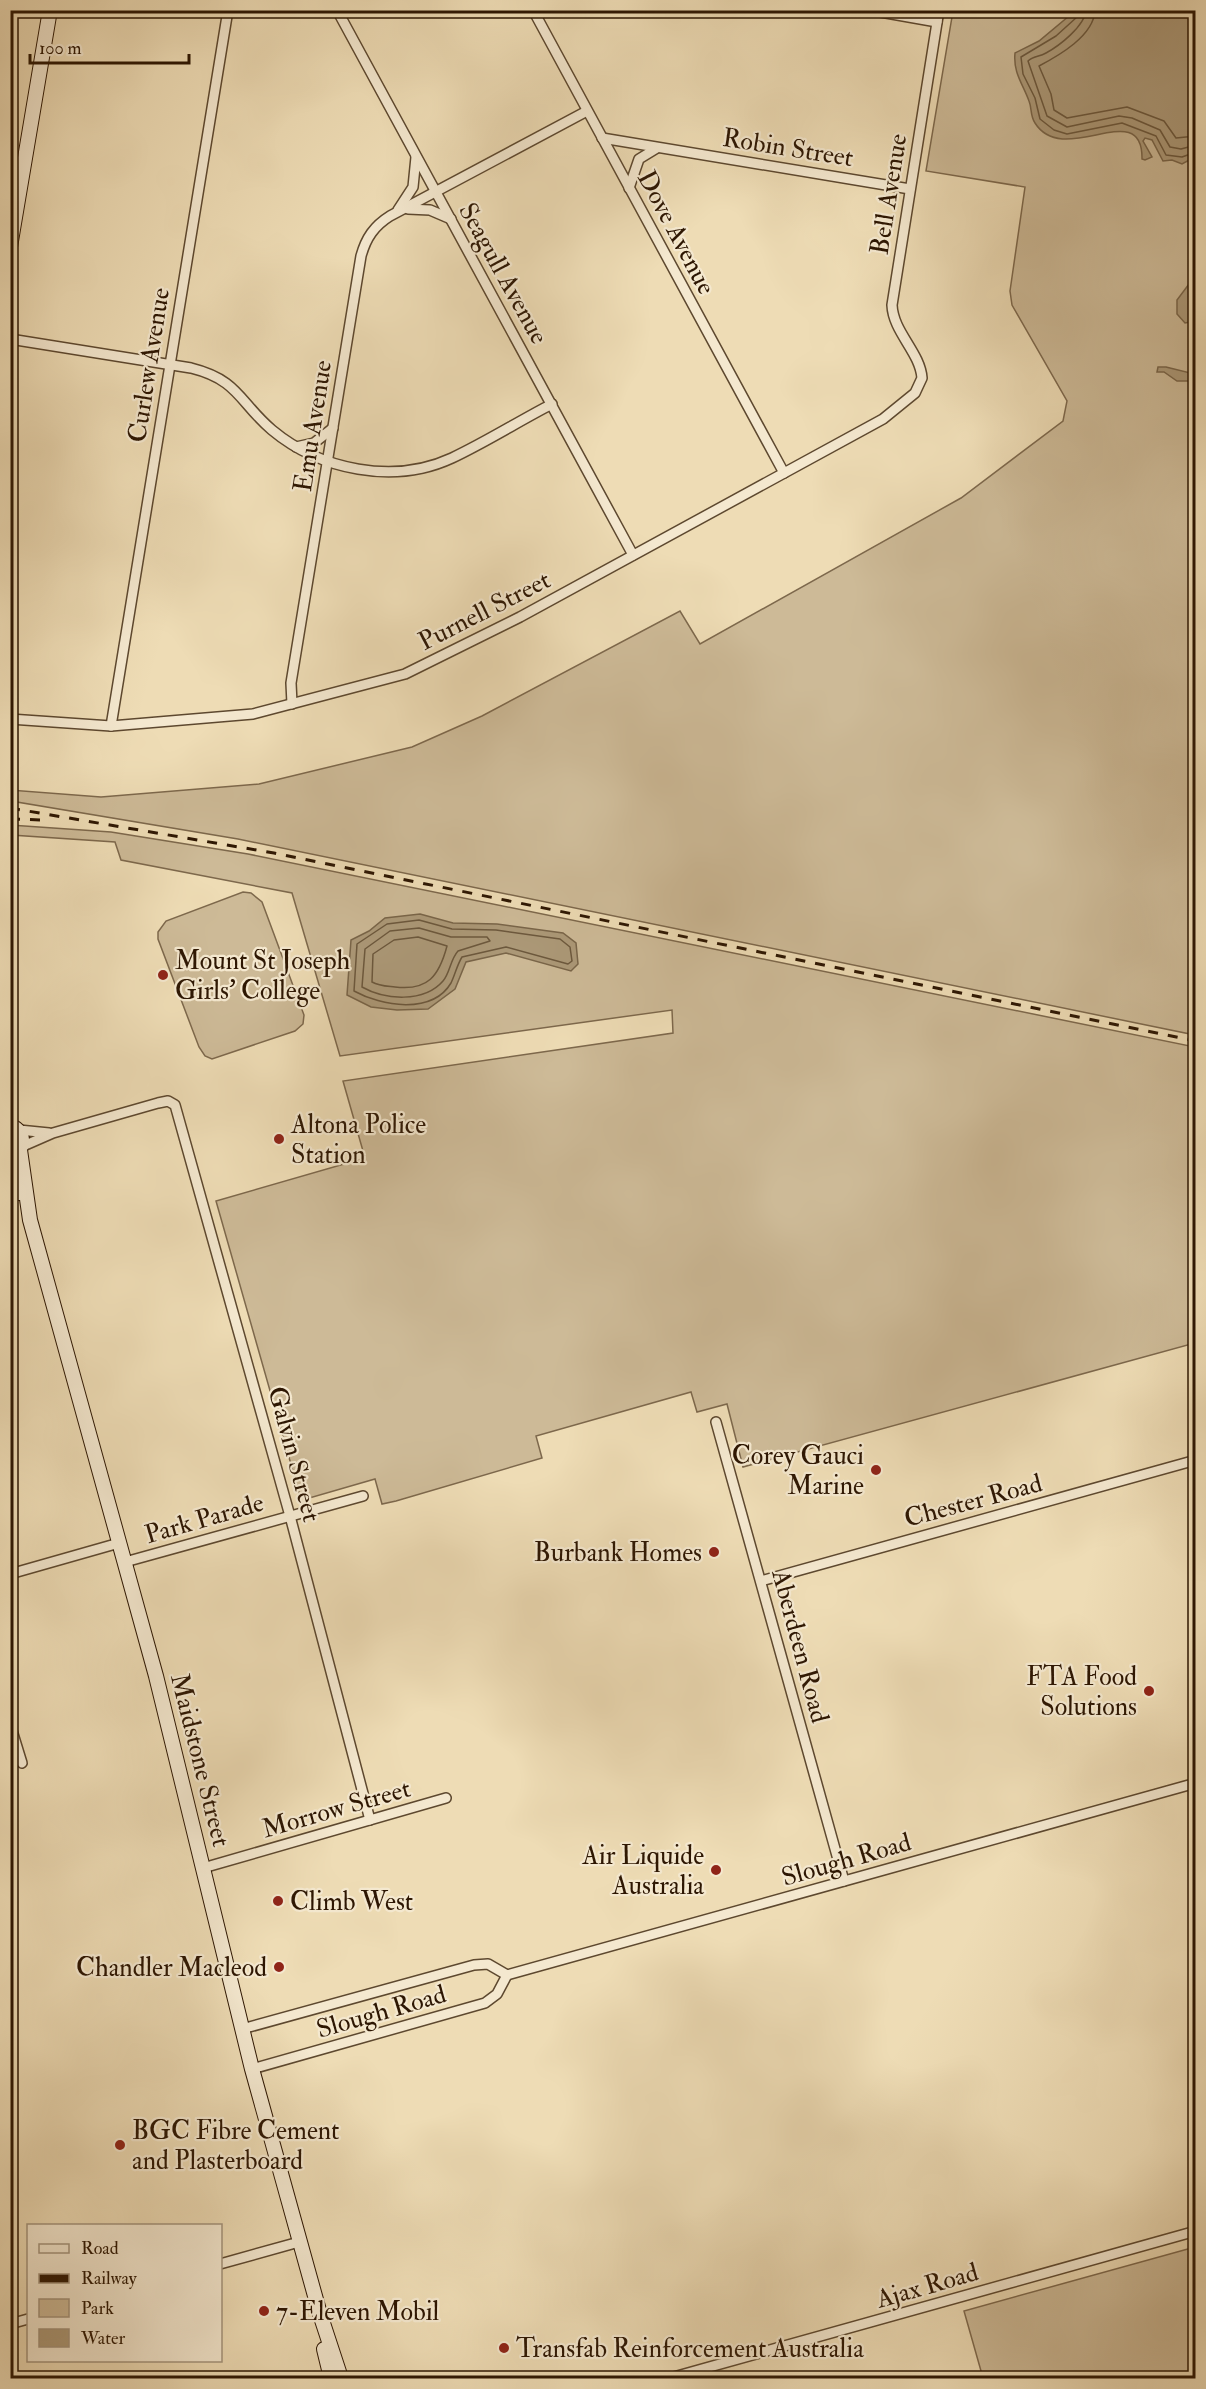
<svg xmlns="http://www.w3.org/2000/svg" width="1206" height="2389" font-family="'IM FELL Double Pica',serif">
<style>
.green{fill:#cdba97;stroke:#7d684c;stroke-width:1.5}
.water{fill:#ac9978;stroke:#796549;stroke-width:1.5}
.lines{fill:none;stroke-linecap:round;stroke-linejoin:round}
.shore{stroke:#6c583d;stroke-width:1.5}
.street-casing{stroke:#5d482f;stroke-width:12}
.secondary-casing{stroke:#2d1602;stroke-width:16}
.street{stroke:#f4e8cf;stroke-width:9}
.secondary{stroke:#f4e8cf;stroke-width:14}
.rail{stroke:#2d1602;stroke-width:3;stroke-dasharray:10 10;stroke-linecap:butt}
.poi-dot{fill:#8f2418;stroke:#f4e8cf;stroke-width:2}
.labels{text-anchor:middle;stroke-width:4.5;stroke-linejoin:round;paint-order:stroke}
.street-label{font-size:26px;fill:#2d1602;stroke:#f4e8cf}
.poi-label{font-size:26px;fill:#2d1602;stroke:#f4e8cf;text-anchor:start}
</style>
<rect width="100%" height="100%" fill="#eedcb5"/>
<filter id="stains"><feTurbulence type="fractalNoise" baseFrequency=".00333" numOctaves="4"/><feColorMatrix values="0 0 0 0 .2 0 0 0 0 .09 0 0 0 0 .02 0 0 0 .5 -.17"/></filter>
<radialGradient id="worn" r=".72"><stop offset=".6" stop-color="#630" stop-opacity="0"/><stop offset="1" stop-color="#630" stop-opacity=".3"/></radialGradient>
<g class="green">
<path d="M953,11H1195V1035L238,839L11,801L10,790L101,797L259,784L412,747L482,716L680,611L700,644L961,498L1063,421L1067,401L1012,305L1010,291L1025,187L926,171Z"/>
<path d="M10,825L111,832L248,854L1195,1047V1343L743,1467L727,1404L697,1412L691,1392L536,1436L542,1458L396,1501L382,1504L375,1479L306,1499L300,1496L216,1201L365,1158L343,1081L673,1033L672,1010L340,1056L292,893L121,860L115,842L11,835Z"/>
<path d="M243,892L251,893L262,902L304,1015L303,1024L295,1031L212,1059L205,1056L199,1047L158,939V932L166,921Z"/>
<path d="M1195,2247V2378H983L964,2311Z"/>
</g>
<g class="water">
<path d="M1075,11H1195V157L1182,164L1172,160L1163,161L1152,140L1145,138L1143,141L1152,157L1145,160L1142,159C1143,95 1064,169 1035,123C1030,116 1032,108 1029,101C1023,84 1013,73 1015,53L1039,41Z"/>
<path d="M1195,276V315L1190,322L1185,323L1177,314V300Z"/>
<path d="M1158,367H1166L1190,373L1195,368V381H1177L1164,372H1157Z"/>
<path d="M420,914L453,923L497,924L563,933L576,943L578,964L571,971L506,953L466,962L455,989L428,1009L397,1010L371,1007L347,995L351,940L369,931L385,918Z"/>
</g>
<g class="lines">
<g class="shore">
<path d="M1078,10L1077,17L1056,36L1021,57L1023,74L1035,98L1040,119L1054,130L1067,134L1122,123L1156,136L1166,155L1182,157L1196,152"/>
<path d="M1086,10C1085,26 1059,46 1046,53C1039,57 1033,56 1028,61L1047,116L1067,127L1119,116L1132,118L1160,130L1170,147L1181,149L1196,145"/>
<path d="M1095,10C1094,36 1058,56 1039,66L1051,94L1054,110L1067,118L1127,107L1164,121L1176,138L1196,136"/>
<path d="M419,920L452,929L496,930L560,939L570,947L572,961L568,964L506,947L462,957C457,965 455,975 451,983C432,1015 381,1006 354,991L357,944L387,924Z"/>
<path d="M419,928L451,937H487L490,941L458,951C450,960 450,973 443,981C424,1003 385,1000 362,987L365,949L390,931Z"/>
<path d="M418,937L447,946C439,976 428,991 395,987C386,986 379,986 372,982L373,954L394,940Z"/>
</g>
<defs>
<g id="street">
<path d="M337,10L633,555"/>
<path d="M533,10L784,473"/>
<path d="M869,10L937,22"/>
<path d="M602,138L910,189"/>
<path d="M629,188L639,159L657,148"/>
<path d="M408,209L430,210L451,219"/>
<path d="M398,210L413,187L416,157"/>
<path d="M10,339L191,368C239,380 239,402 272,430C320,470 394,485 452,458C486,442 519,421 552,404"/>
<path d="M296,447L314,443L333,428"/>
<path d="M292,704L291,683L361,256C366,238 374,226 390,216L587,111"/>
<path d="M10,719L111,726L253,714L405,674L520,617L883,419L915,393L922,378C920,352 893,332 892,305L939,10"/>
<path d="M111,726L228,10"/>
<path d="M19,1130L49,1133"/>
<path d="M21,1147L53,1133L158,1103L168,1101L175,1105L290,1516L370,1820"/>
<path d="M716,1422L844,1881"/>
<path d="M125,1562L363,1496"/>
<path d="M10,1574L119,1543"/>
<path d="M761,1581L1196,1460"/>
<path d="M10,1724L22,1763"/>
<path d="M203,1868L446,1798"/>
<path d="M242,2029L474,1965L488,1964L507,1975L1196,1783"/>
<path d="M252,2069L485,2003L497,1994L507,1975"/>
<path d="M220,2264L299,2242"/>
<path d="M10,2324L28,2319"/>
<path d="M670,2378L1196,2231"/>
</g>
<g id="secondary">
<path d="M10,247L50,10"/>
<path d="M10,1125C25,1132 26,1147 13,1155"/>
<path d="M20,1150L30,1220L156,1676L252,2069L320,2314L341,2378"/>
<path d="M10,1171L19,1193"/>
<path d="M324,2349L331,2378"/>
</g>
</defs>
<use href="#street" class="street-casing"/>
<use href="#secondary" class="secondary-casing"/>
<use href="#street" class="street"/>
<use href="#secondary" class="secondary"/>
<g class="rail">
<path d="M10,808L274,853L1196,1041"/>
<path d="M10,819L43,820"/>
</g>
</g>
<g class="poi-dot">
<circle cx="163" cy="975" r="6"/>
<circle cx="279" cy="1139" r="6"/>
<circle cx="876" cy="1470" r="6"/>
<circle cx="714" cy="1552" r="6"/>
<circle cx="1149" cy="1691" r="6"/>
<circle cx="716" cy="1870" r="6"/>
<circle cx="278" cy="1901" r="6"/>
<circle cx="279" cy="1967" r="6"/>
<circle cx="120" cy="2145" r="6"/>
<circle cx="264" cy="2311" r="6"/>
<circle cx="504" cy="2348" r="6"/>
</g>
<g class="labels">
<g class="street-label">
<text transform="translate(788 147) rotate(9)" y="9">Robin Street</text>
<text transform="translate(888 194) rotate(-81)" y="9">Bell Avenue</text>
<text transform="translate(677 232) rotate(62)" y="9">Dove Avenue</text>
<text transform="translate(504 273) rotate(61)" y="9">Seagull Avenue</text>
<text transform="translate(148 365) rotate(-81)" y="9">Curlew Avenue</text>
<text transform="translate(312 426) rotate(-81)" y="9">Emu Avenue</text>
<text transform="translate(484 610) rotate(-27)" y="9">Purnell Street</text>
<text transform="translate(295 1454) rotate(75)" y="9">Galvin Street</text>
<text transform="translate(973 1500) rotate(-15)" y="9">Chester Road</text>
<text transform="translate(204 1518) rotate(-16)" y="9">Park Parade</text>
<text transform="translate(801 1646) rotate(75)" y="9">Aberdeen Road</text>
<text transform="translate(201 1760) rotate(76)" y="9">Maidstone Street</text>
<text transform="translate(336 1808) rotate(-16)" y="9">Morrow Street</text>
<text transform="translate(846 1859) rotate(-16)" y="9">Slough Road</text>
<text transform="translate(381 2011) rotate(-16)" y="9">Slough Road</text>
<text transform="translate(927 2285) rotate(-16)" y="9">Ajax Road</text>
</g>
<g class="poi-label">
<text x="175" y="969">Mount St Joseph<tspan x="175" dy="30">Girls' College</tspan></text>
<text x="291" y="1133">Altona Police<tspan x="291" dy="30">Station</tspan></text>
<text x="864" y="1464" text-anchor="end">Corey Gauci<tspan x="864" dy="30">Marine</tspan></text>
<text x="702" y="1561" text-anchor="end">Burbank Homes</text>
<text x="1137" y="1685" text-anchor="end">FTA Food<tspan x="1137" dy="30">Solutions</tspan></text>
<text x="704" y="1864" text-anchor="end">Air Liquide<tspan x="704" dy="30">Australia</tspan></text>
<text x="290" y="1910">Climb West</text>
<text x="267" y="1976" text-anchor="end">Chandler Macleod</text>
<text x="132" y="2139">BGC Fibre Cement<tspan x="132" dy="30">and Plasterboard</tspan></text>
<text x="276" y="2320">7-Eleven Mobil</text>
<text x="516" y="2357">Transfab Reinforcement Australia</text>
</g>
</g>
<rect width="1206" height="2389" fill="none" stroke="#eedcb5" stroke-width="36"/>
<rect x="12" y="12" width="1182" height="2365" fill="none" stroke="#2d1602" stroke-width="3"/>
<rect x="18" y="18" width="1170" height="2353" fill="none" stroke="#2d1602" stroke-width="1.5"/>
<rect x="27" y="2224" width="195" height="138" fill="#f4e8cf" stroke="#a4947d" stroke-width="1.5"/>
<rect x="39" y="2244" width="30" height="9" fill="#f4e8cf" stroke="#a4947d" stroke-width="1.5"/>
<text x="81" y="2254" font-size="18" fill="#2d1602">Road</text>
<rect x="39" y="2274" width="30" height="9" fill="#2d1602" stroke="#a4947d" stroke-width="1.5"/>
<text x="81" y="2284" font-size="18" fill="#2d1602">Railway</text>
<rect x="39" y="2299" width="30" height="18" fill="#cdba97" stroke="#a4947d" stroke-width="1.5"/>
<text x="81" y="2314" font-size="18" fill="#2d1602">Park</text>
<rect x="39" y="2329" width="30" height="18" fill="#ac9978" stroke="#a4947d" stroke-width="1.5"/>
<text x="81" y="2344" font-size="18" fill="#2d1602">Water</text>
<path d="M30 54v9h159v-9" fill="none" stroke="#2d1602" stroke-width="3"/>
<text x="39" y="54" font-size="18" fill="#2d1602" stroke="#f4e8cf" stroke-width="4.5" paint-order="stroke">100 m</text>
<rect width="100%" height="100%" filter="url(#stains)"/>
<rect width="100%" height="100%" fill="url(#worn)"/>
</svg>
